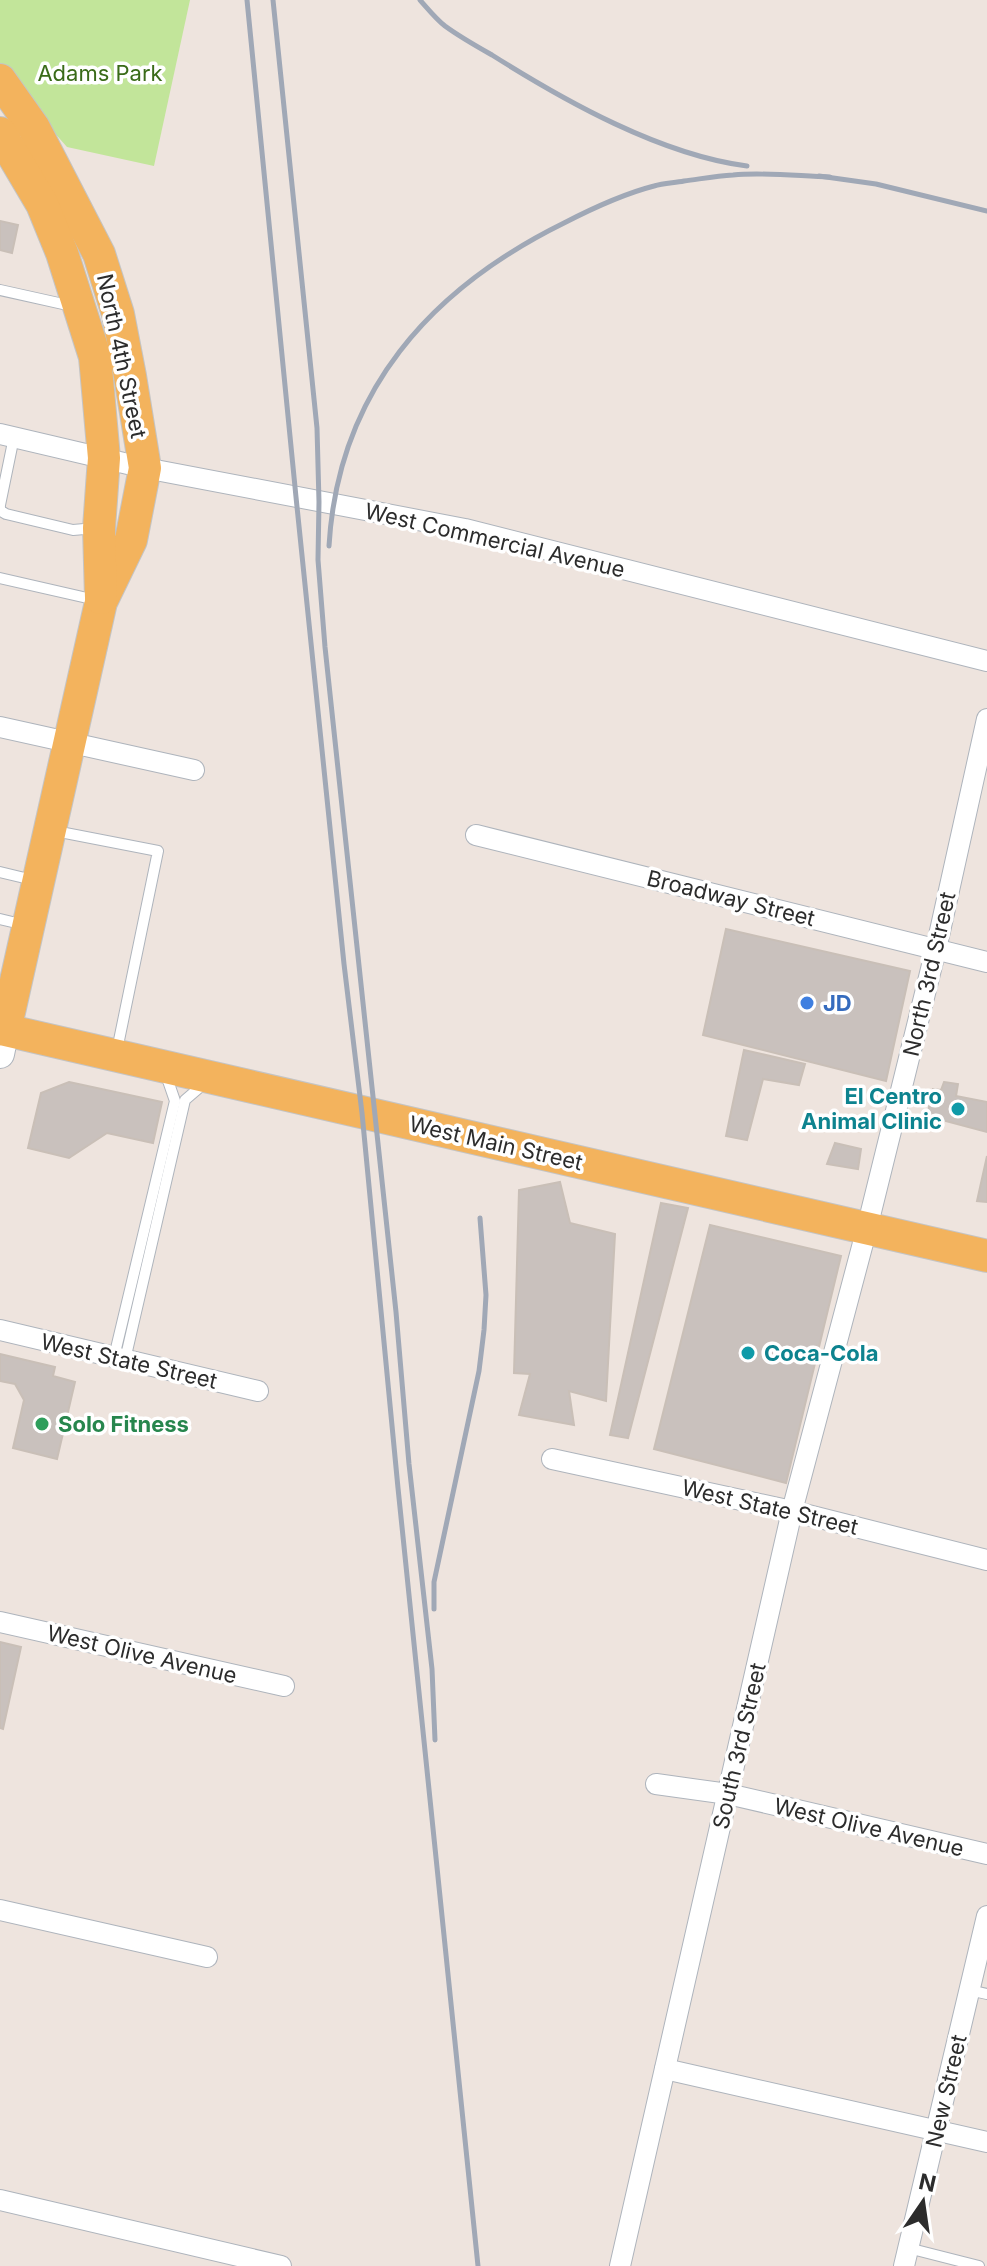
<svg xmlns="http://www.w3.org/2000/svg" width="987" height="2266" font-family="Inter,sans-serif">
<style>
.green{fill:#c2e59a}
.building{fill:#c9c1bd;stroke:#c9bfb7;stroke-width:2}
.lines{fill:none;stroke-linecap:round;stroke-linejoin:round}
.service-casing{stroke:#aeb4bc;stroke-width:12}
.minor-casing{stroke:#aeb4bc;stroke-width:22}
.secondary-casing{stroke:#aeb4bc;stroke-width:30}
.primary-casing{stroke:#c4c4c4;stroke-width:34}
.service{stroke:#fff;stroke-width:10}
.minor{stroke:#fff;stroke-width:20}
.secondary{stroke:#fff;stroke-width:28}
.primary{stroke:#f3b35d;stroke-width:32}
.rail{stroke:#a0a8b6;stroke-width:5}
.shop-dot{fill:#3f7fe0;stroke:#fff;stroke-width:3}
.culture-dot{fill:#0f9aa8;stroke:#fff;stroke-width:3}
.leisure-dot{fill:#2e9e5b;stroke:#fff;stroke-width:3}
.labels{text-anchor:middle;stroke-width:7;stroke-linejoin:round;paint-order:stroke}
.park-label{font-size:22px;fill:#3a6b19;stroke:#fff}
.street-label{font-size:22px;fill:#2c2c2c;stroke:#fff}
.shop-label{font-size:22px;font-weight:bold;fill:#366cbe;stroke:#fff;text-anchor:start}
.culture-label{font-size:22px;font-weight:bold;fill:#0d838f;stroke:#fff;text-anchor:end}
.leisure-label{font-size:22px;font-weight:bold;fill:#27864d;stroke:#fff;text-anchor:start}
</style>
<rect width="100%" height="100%" fill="#eee4de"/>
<path class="green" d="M0,0H190L154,166L67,147L0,71Z"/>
<g class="building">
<path d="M0,221L18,225L12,253L0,250Z"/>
<path d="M726,929L910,971L886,1081L703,1035Z"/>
<path d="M744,1050L805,1064L799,1085L763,1079L747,1140L726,1136Z"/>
<path d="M69,1082L162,1102L153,1143L107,1133L69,1158L28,1148L41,1093Z"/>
<path d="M944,1082L958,1084L956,1096L987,1102V1132L927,1116L933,1089L941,1090Z"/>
<path d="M835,1143L861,1149L858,1169L827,1164Z"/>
<path d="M987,1156V1202L977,1201Z"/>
<path d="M560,1182L570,1223L615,1234L606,1401L569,1391L574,1425L519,1415L530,1374L514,1373L519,1190Z"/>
<path d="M661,1203L688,1208L628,1438L610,1435Z"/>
<path d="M710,1225L841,1256L786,1483L654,1449Z"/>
<path d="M0,1354L55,1367L53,1376L75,1382L57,1459L13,1448L24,1400L15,1384L0,1381Z"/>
<path d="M0,1642L21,1647L3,1729L0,1728Z"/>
</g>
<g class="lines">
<defs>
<g id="service">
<path d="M0,290L72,306"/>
<path d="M0,505L14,437"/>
<path d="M0,508L1,511L6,514L73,530L96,528"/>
<path d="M0,578L96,600"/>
<path d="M55,831L158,851L117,1050"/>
<path d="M0,872L33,880"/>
<path d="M0,919L25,925"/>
<path d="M114,1357L175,1101L165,1072"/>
<path d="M125,1360L185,1100L206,1082"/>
<path d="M969,1990L987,1994"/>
<path d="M908,2248L979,2266"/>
</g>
<g id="minor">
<path d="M0,434L145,468L465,529L987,661"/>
<path d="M0,727L194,770"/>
<path d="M476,835L987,962"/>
<path d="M0,1330L258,1391"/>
<path d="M552,1459L792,1511L987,1560"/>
<path d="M0,1622L284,1686"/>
<path d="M656,1784L728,1794L987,1854"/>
<path d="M0,1910L207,1957"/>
<path d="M665,2069L987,2142"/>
<path d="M0,2200L281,2266"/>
<path d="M620,2266L792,1511L867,1228L936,949L987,719"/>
<path d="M904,2266L987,1916"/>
</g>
<path id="secondary" d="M0,1054L5,1030"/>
<g id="primary">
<path d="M0,80L34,128L99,254L118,314L130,376L145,468L131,540L101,602L5,1030L987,1256"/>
<path d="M0,133L42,204L62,253L95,357L104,458L99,528L101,598"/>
</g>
</defs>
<use href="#service" class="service-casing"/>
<use href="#minor" class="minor-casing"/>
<use href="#secondary" class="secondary-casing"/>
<use href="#primary" class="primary-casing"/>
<use href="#service" class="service"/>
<use href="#minor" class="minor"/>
<use href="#secondary" class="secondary"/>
<use href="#primary" class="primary"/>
<g class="rail">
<path d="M247,0L296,497L344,964L362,1113L398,1488L478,2266"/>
<path d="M273,0L317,428L319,502L318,560L325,647L396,1312L409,1464L432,1669L435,1740"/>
<path d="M420,0C428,9 436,19 445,26C460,37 476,46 492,55C565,101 661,155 747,166"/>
<path d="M819,176L876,184L987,211"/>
<path d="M329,546C338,392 430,289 564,223C593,208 623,194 654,186C664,183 674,183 684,181C700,179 716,176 733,175C764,172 798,176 830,177"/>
<path d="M434,1609V1582L479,1371L484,1330L486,1295L480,1218"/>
</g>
</g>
<circle class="shop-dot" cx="807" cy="1003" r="8"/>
<g class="culture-dot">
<circle cx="958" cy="1109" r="8"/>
<circle cx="748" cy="1353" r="8"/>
</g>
<circle class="leisure-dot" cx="42" cy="1424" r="8"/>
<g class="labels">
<g class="park-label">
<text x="100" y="81">Adams Park</text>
</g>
<g class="street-label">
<text transform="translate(122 356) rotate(78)" y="8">North 4th Street</text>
<text transform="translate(495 540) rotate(13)" y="8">West Commercial Avenue</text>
<text transform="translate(731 898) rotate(14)" y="8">Broadway Street</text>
<text transform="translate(929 974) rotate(-77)" y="8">North 3rd Street</text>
<text transform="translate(496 1143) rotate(13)" y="8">West Main Street</text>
<text transform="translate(129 1361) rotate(13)" y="8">West State Street</text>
<text transform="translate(770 1507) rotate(13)" y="8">West State Street</text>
<text transform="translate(142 1654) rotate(13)" y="8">West Olive Avenue</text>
<text transform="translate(739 1746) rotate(-77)" y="8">South 3rd Street</text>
<text transform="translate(869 1827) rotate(13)" y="8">West Olive Avenue</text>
<text transform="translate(946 2091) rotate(-77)" y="8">New Street</text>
</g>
<g class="shop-label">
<text x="823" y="1011">JD</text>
</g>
<g class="culture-label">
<text x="942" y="1104">El Centro<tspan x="942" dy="25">Animal Clinic</tspan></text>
<text x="764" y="1361" text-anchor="start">Coca-Cola</text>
</g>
<g class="leisure-label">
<text x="58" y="1432">Solo Fitness</text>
</g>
</g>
<g transform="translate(923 2202) rotate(13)" stroke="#ffffff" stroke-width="6" paint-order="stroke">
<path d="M0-6L14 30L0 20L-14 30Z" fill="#2c2c2c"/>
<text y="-12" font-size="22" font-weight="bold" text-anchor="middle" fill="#2c2c2c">N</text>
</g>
</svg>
